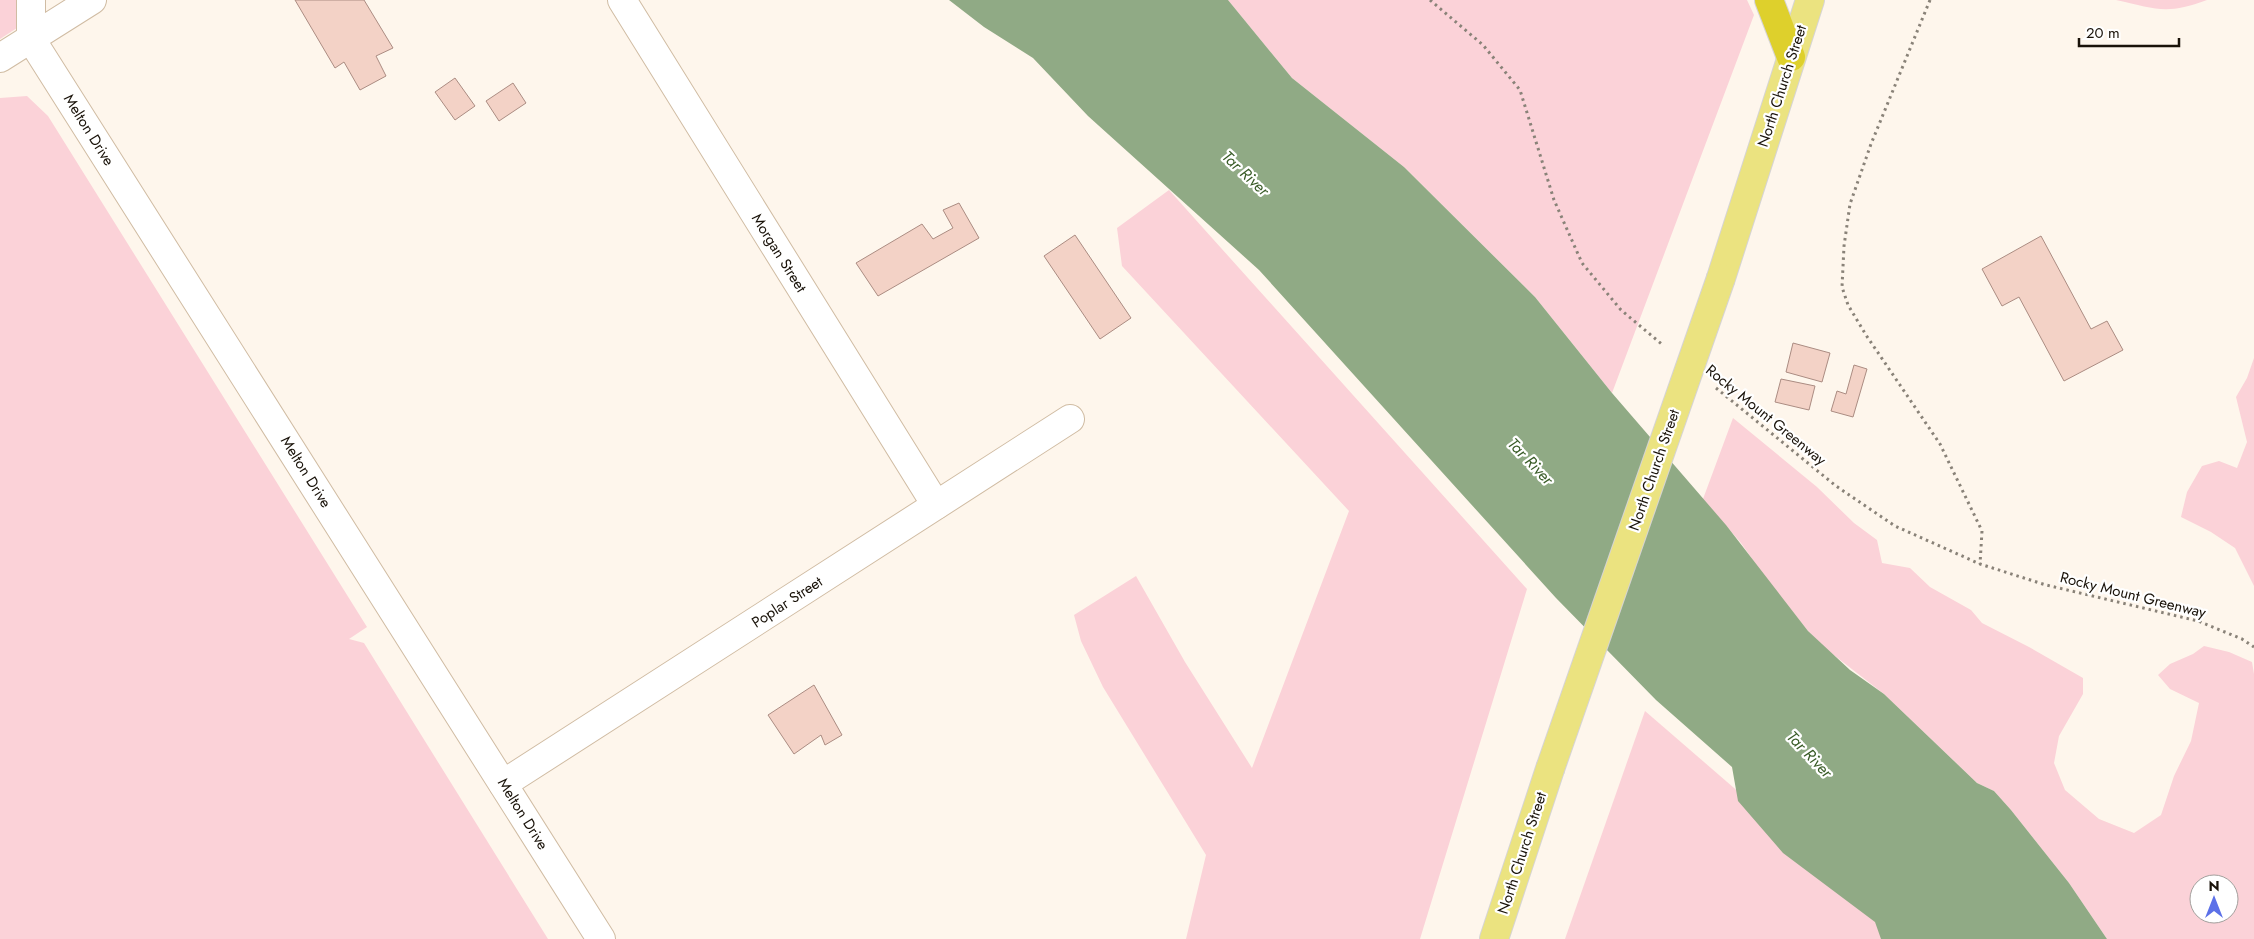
<svg xmlns="http://www.w3.org/2000/svg" width="2254" height="939" font-family="Jost,sans-serif">
<style>
.green{fill:#fbd2d8;fill-rule:evenodd}
.water{fill:#90aa85}
.building{fill:#f3d2c6;stroke:#ab8c82}
.lines{fill:none;stroke-linecap:round;stroke-linejoin:round}
.minor-casing{stroke:#d0bca3;stroke-width:30}
.primary-casing{stroke:#d6d4d3;stroke-width:30}
.motorway-casing{stroke:#d6d4d3;stroke-width:30}
.path{stroke:#898278;stroke-width:3;stroke-dasharray:2.5 4;stroke-linecap:butt}
.minor{stroke:#fff;stroke-width:28}
.primary{stroke:#ebe380;stroke-width:28}
.motorway{stroke:#ded02c;stroke-width:28}
.primary-bridge-casing{stroke:#d6d4d3;stroke-width:30;stroke-linecap:butt}
.primary-bridge{stroke:#ebe380;stroke-width:28}
.labels{text-anchor:middle;stroke-width:4.5;stroke-linejoin:round;paint-order:stroke}
.street-label{font-size:15px;fill:#191209;stroke:#fff}
.water-label{font-size:16px;font-style:italic;fill:#385b26;stroke:#fff}
</style>
<rect width="100%" height="100%" fill="#fef6ec"/>
<g class="green">
<path d="M0,0H16L20,26L0,39Z"/>
<path d="M1228,0H1747L1754,15L1612,393L1535,297L1404,167L1292,78Z"/>
<path d="M2116,0H2207C2167,15 2156,9 2116,0Z"/>
<path d="M27,96L48,116L367,627L349,639L364,643L548,939H0V98Z"/>
<path d="M1169,190L1527,589L1420,939H1186L1206,855L1103,687L1081,641L1074,615L1136,576L1185,662L1252,768L1349,511L1122,266L1117,228Z"/>
<path d="M2254,358V586L2235,548L2211,532L2181,517L2187,492L2202,466L2219,461L2237,468L2247,442L2236,397L2247,378Z"/>
<path d="M1733,418L1817,487L1854,523L1877,540L1882,563L1910,568L1930,587L1971,610L1982,623L2029,647L2083,678V694L2059,736L2054,763L2065,790L2099,819L2134,833L2161,815L2174,776L2191,741L2199,703L2170,689L2158,675L2170,664L2193,654L2204,646L2229,652L2252,662L2254,674V939H2107L2069,883L2011,810L1994,791L1977,783L1884,694L1826,649L1808,631L1762,573L1741,543L1703,499ZM2199,884H2229V914H2199Z"/>
<path d="M1645,711L1867,903L1900,939H1565Z"/>
</g>
<path class="water" d="M949,0H1228L1292,78L1404,167L1535,297L1612,393L1726,525L1808,631L1850,670L1884,694L1977,783L1994,791L2011,810L2069,883L2107,939H1881L1875,922L1783,853L1738,801L1732,767L1656,700L1556,598L1259,270L1088,116L1033,58L984,27Z"/>
<g class="building">
<path d="M295,0H364L393,48L376,56L386,76L360,90L344,62L335,68Z"/>
<path d="M455,78L475,106L455,120L435,92Z"/>
<path d="M513,83L526,103L499,121L486,101Z"/>
<path d="M959,203L979,238L878,296L856,263L922,224L933,239L953,228L943,210Z"/>
<path d="M1075,235L1131,318L1100,339L1044,256Z"/>
<path d="M2041,236L2091,329L2107,321L2123,350L2064,381L2019,297L2002,306L1982,269Z"/>
<path d="M1793,343L1830,353L1822,382L1786,372Z"/>
<path d="M1854,365L1867,369L1853,417L1831,411L1837,391L1846,394Z"/>
<path d="M1781,379L1815,386L1809,410L1775,402Z"/>
<path d="M814,685L842,735L825,745L821,735L794,754L768,715Z"/>
</g>
<g class="lines">
<defs>
<g id="minor">
<path d="M31,0V39L601,939"/>
<path d="M622,0L936,505"/>
<path d="M0,58L92,0"/>
<path d="M503,784L1070,419"/>
</g>
<g id="primary">
<path d="M1721,278L1810,0"/>
<path d="M1494,939L1550,769"/>
</g>
<path id="motorway" d="M1769,0L1791,57"/>
</defs>
<use href="#minor" class="minor-casing"/>
<use href="#primary" class="primary-casing"/>
<use href="#motorway" class="motorway-casing"/>
<g class="path">
<path d="M1430,0L1483,45L1520,90L1554,200L1582,263L1621,310L1664,346"/>
<path d="M1930,0L1871,144L1850,204L1844,246L1842,287L1848,305L1866,335L1940,444L1982,531L1980,564"/>
<path d="M1716,388L1836,486L1895,526L1980,564L2046,585L2198,621L2242,639L2254,647"/>
</g>
<use href="#minor" class="minor"/>
<use href="#primary" class="primary"/>
<use href="#motorway" class="motorway"/>
<defs>
<path id="primary-bridge" d="M1550,769L1721,278"/>
</defs>
<use href="#primary-bridge" class="primary-bridge-casing"/>
<use href="#primary-bridge" class="primary-bridge"/>
</g>
<g class="labels">
<g class="street-label">
<text transform="translate(1782 86) rotate(-72)" y="5">North Church Street</text>
<text transform="translate(89 130) rotate(58)" y="5">Melton Drive</text>
<text transform="translate(779 253) rotate(58)" y="5">Morgan Street</text>
<text transform="translate(1766 415) rotate(39)" y="5">Rocky Mount Greenway</text>
<text transform="translate(1654 470) rotate(-71)" y="5">North Church Street</text>
<text transform="translate(306 472) rotate(58)" y="5">Melton Drive</text>
<text transform="translate(2133 595) rotate(14)" y="5">Rocky Mount Greenway</text>
<text transform="translate(787 602) rotate(-33)" y="5">Poplar Street</text>
<text transform="translate(523 814) rotate(58)" y="5">Melton Drive</text>
<text transform="translate(1522 853) rotate(-72)" y="5">North Church Street</text>
</g>
<g class="water-label">
<text transform="translate(1246 173) rotate(43)" y="6">Tar River</text>
<text transform="translate(1531 461) rotate(46)" y="6">Tar River</text>
<text transform="translate(1810 754) rotate(46)" y="6">Tar River</text>
</g>
</g>
<g transform="translate(2214 899)"><circle r="24" fill="#ffffff" stroke="#a3a09d"/>
<path d="M0-4L9 19L0 12L-9 19Z" fill="#5c71e8"/>
<text y="-8" font-size="14" font-weight="bold" text-anchor="middle" fill="#191209">N</text>
</g>
<path d="M2079 38v8h100v-8" fill="none" stroke="#191209" stroke-width="2.5"/>
<text x="2086" y="38" font-size="15" fill="#191209" stroke="#ffffff" stroke-width="4" paint-order="stroke">20 m</text>
</svg>
